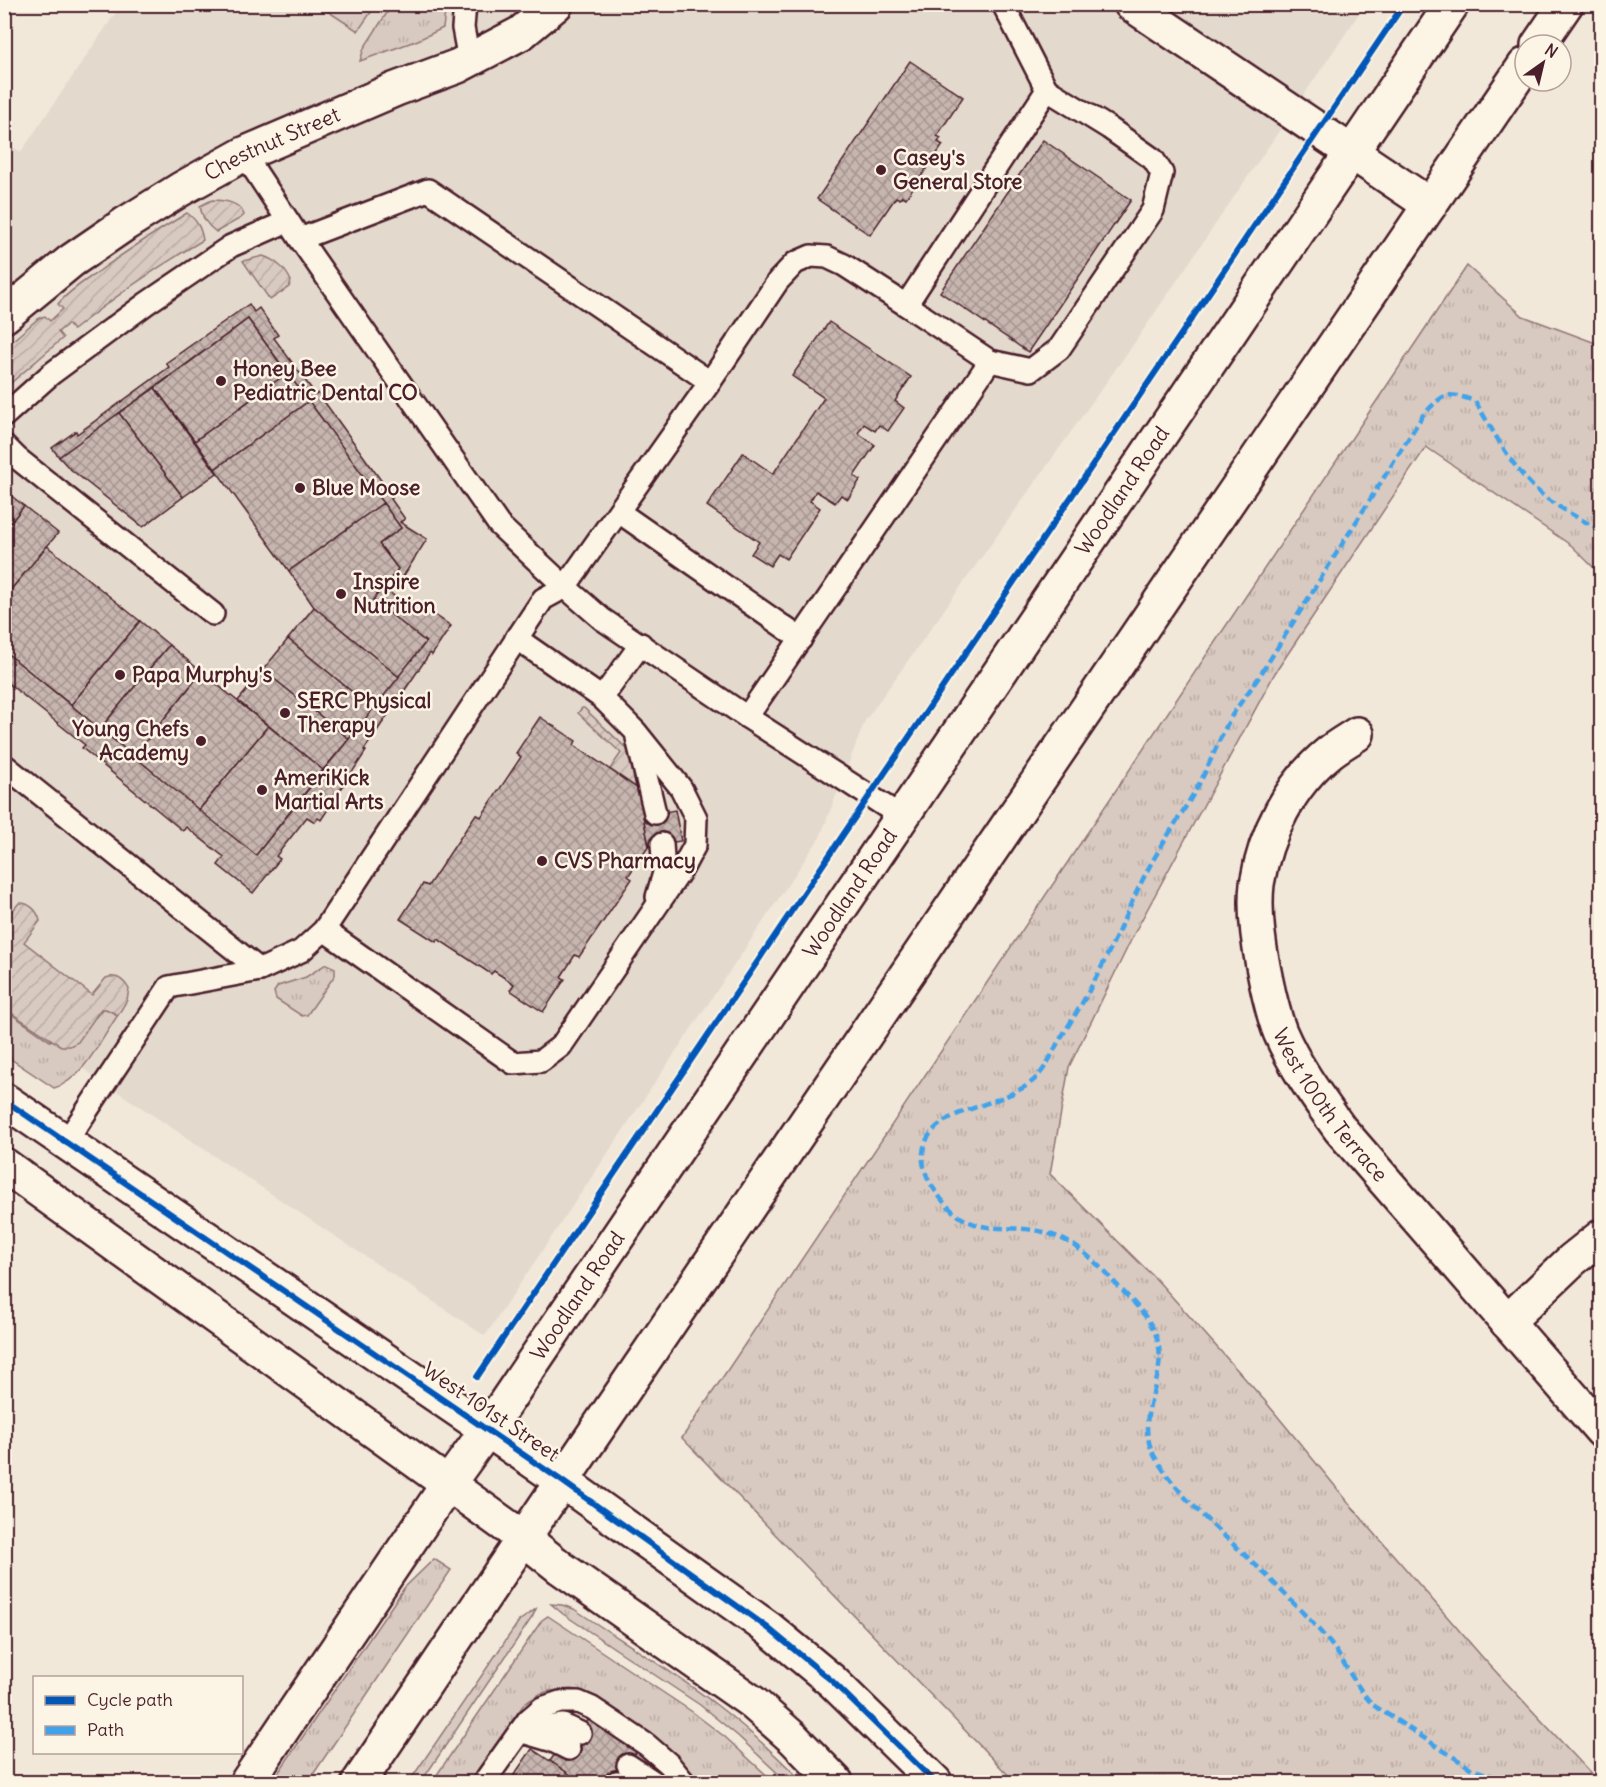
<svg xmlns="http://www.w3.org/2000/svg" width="1606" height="1787" font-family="Delius,sans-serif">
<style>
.built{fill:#e4d9cd}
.grass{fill:url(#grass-tufts);stroke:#917476;stroke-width:1.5}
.garden{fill:url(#garden-furrows);stroke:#917476;stroke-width:1.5}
.building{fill:url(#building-cross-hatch);stroke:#4a1f2b;stroke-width:1.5}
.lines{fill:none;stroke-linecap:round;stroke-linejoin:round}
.lane-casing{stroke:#4a1f2b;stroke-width:26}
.street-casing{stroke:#4a1f2b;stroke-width:38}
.secondary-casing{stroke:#4a1f2b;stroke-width:38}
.lane{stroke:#fcf5e5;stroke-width:21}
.street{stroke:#fcf5e5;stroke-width:33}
.secondary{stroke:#fcf5e5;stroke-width:33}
.quiet{stroke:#40a2eb;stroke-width:4.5;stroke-dasharray:9 4.5;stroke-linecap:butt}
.cycleway-casing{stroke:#fcf5e5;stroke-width:10}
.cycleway{stroke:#0057b8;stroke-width:6}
.poi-dot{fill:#4a1f2b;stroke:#fcf5e5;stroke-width:2}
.labels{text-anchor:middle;stroke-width:5;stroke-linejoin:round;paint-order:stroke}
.street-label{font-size:21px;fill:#4a1f2b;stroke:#fcf5e5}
.poi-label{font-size:21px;font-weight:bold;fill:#4a1f2b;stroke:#fcf5e5;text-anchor:start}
</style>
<defs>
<pattern id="grass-tufts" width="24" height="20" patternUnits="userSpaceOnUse" patternTransform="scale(1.5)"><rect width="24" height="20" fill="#d8cac0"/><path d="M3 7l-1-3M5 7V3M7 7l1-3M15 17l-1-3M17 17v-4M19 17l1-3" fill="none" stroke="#bbada5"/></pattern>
<pattern id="garden-furrows" width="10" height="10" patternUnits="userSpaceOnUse" patternTransform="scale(1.5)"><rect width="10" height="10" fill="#d8cac0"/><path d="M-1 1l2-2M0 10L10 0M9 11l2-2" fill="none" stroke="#bbada5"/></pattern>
<pattern id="building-cross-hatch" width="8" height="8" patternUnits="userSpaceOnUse" patternTransform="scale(1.5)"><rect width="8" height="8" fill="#c7b6af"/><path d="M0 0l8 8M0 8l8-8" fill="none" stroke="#a4938f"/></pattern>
</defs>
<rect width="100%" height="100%" fill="#f1e8da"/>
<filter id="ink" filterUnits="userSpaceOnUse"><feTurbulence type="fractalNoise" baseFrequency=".0167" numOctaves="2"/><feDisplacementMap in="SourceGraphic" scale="12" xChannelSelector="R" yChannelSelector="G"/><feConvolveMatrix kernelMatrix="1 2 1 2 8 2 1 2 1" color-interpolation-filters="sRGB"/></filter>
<g filter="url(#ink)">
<path class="built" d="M121,5H1365L1135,342L865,721L820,837L485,1336L5,1017L4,142L21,152Z"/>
<g class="grass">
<path d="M318,5H376L358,31Z"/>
<path d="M392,5H446L443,28L418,40L360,61L364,48Z"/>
<path d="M1467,266L1523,316L1601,345V575L1572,546L1426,447L1275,673L1135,932L1069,1067L1050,1174L1157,1280L1265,1401L1363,1520L1484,1659L1599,1782H1015L682,1438Z"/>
<path d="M326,964L335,968V975L307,1015L302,1016L276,999L274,992L278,986L306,977Z"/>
<path d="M4,1009L50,1041L96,1017L102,1009H106L118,1015C102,1038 82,1081 54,1088L5,1055Z"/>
<path d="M434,1559L451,1570L308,1782H272L404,1588Z"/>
<path d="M551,1604L562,1605L574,1609C622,1641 672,1671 718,1706C748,1729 776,1755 803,1782H787L738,1736L700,1705L563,1614Z"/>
<path d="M536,1609L533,1616L421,1782H409L519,1621Z"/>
<path d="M548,1616L691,1711L725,1737L774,1782H699L671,1753L577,1690L571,1689L549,1691L540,1694L524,1704L469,1782H432L542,1620Z"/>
</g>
<g class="garden">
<path d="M212,200C224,200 240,202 244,215L241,218L216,232C207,225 202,218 200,206Z"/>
<path d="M187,213C197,220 201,228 203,240C157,267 114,297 73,330L68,324L58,332L63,338L5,388V347L39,318L45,316L50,321L63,309L58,304C69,291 84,281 98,272C126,251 156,232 187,213Z"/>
<path d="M263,256C275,260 286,269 291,281L289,287L270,300L243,261Z"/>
<path d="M582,708H584L627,749L636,787L610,769L621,753L578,713Z"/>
<path d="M19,903C29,902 38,911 40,921L24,942L92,995L106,978C117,974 124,980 129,989L127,1000L118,1015L106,1009H101L78,1042L70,1046H61L5,1009V920Z"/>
</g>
<g class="building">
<path d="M910,61L963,97L937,136L941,138L938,142L943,145L906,198L902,196L900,199L896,197L870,235L817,199Z"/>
<path d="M1043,140L1131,200L1028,352L940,292Z"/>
<path d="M249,304L254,312L259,308L278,335L274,338L316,395L318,393L393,497L391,499L405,519L400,522L427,539L401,580L393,574L398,569L379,544L401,528L248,319L59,457L52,448L76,431L77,434L169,367L166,363Z"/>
<path d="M248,319L287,373L195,441L155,388Z"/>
<path d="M829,322L911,377L895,401L904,408L888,431L879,425L875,431L864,424L858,433L875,445L854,476L860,480L848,499L841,495L835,503L816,491L810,501L820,508L786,559L778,554L770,566L751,554L759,542L707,506L743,453L773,474L824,398L792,376Z"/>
<path d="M287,373L309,401L215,469L195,441Z"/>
<path d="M155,388L217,473L183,497L119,413Z"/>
<path d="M309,401L383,503L289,571L215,469Z"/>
<path d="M119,413L183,497L143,527L69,468L59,457Z"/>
<path d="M4,490L24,506L4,531Z"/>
<path d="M383,503L401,528L379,544L398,569L373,600L426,642L399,677L314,607L289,571Z"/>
<path d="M24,506L58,533L4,598V531Z"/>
<path d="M47,546L140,621L71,705L4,651V598Z"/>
<path d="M383,587L417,614L423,607L451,626L432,655L430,653L364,750L366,751L321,820L318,818L315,822L307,817L276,856L280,859L253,893L218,865L224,857L186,827L183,831L82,748L85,745L4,680V651L256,855L426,642L373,600Z"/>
<path d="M314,607L399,677L373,709L288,639Z"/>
<path d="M140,621L169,645L100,729L71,705Z"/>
<path d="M288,639L373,709L349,739L263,670Z"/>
<path d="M169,645L202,672L134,756L100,729Z"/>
<path d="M263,670L349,739L323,770L238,701Z"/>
<path d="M202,672L268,726L199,810L134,756Z"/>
<path d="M540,717L576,741L574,745L638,789L649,846L628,876L632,879L579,957L575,955L561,977L565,979L543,1012L510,990L514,984L494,971L491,974L438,939L436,942L400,919L423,884L428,886L476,814L481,817L521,757L516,753Z"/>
<path d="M268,726L323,770L256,855L199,810Z"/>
<path d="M675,810L681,841L649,846L643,816Z"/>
<path d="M593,1713L641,1745L616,1782H581L550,1761L555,1754L562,1759Z"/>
<path d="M532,1749L550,1761L581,1782H509Z"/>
</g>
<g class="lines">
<defs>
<g id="lane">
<path d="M465,4L463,28L469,60"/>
<path d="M244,154L300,239L499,525L565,587L602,619L747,717L902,817"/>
<path d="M300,239L428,190L710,382"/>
<path d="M990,361L1031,370L1059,349L1153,210L1162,173L1153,159L1109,128L1046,89"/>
<path d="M4,416L51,374L147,303L231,246L288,221"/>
<path d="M4,445L17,458L213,614"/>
<path d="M619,512L801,639"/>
<path d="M602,698L641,644"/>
<path d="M747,717L990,361L906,305"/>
<path d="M637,738L655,813"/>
<path d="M4,765L260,970"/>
<path d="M657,897L664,873L662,844"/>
<path d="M324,930L513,1063L541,1061L561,1046L682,869L695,845L696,818L681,788L636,732L602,698L516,638"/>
<path d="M66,1142L169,987L260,970L301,951L324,930L543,599L565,587L710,382L778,281L795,263L811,256L827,257L844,265L906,305L1047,90L1003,4"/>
<path d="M520,1731L563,1725L580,1733"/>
<path d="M526,1733L553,1741L569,1749"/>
<path d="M628,1765L654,1782"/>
<path d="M484,1782L528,1720L542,1708L560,1702H578L592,1708L647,1745L669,1764L684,1782"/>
<path d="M616,1782H618"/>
</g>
<g id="street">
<path d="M1131,4L1430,205"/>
<path id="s1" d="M4,316L71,261L125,224L181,189L244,154L396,89L458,66L521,33L556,4"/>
<path id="s2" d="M1357,734C1348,740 1339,745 1330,752C1290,784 1265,834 1257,884C1254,910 1258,940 1263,966C1267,987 1272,1011 1280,1032C1295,1067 1318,1098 1340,1129L1602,1431"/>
<path d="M1507,1322L1572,1260L1602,1236"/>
</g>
<g id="secondary">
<path d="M1538,45L1566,4"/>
<path d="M4,1100L562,1481L768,1628L832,1681L935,1782"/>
<path d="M4,1165L523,1538L561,1568L752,1702L793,1738L836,1782"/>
<path id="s3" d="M247,1782L448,1484L487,1430L1452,4"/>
<path d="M359,1782L583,1450L1525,65"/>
</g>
</defs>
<use href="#lane" class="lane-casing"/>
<use href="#street" class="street-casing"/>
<use href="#secondary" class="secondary-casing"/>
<use href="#lane" class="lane"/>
<use href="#street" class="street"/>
<use href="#secondary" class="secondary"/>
<path class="quiet" d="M1510,1782L1472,1769L1373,1705C1357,1688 1347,1667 1334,1648C1316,1625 1293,1603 1273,1582C1235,1543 1188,1509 1158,1462C1129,1418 1168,1384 1158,1342C1153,1320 1133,1302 1118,1286C1101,1268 1083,1248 1060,1238C1011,1215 976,1249 936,1192C927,1180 920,1163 924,1147C935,1103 1017,1108 1042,1071C1049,1062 1053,1051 1059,1041C1070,1023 1081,1006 1091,987C1111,951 1126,912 1145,875C1161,844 1181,816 1198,786C1210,764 1219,739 1231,717C1240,703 1250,690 1259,677L1423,415C1445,393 1444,391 1475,401C1496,435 1516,477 1549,500C1566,512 1584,521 1602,531"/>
<defs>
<g id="cycleway">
<path d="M4,1100L562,1481L768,1628L832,1681L935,1782"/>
<path d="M477,1377L1404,4"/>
</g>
</defs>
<use href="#cycleway" class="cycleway-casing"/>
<use href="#cycleway" class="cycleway"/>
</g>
</g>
<g class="poi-dot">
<circle cx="881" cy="170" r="6"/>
<circle cx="221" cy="381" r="6"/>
<circle cx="300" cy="488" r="6"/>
<circle cx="341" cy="594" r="6"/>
<circle cx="120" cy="675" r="6"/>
<circle cx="285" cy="713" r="6"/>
<circle cx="201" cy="741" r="6"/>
<circle cx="262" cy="790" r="6"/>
<circle cx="542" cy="861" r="6"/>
</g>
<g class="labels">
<g class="street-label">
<text dy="7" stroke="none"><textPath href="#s1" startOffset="320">Chestnut Street</textPath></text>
<text dy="7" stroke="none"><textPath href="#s3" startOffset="1560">Woodland Road</textPath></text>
<text dy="7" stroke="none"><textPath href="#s3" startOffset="1074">Woodland Road</textPath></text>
<text dy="7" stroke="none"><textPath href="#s2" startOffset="426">West 100th Terrace</textPath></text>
<text dy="7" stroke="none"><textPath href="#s3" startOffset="588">Woodland Road</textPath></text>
<text transform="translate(491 1412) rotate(34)" y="7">West 101st Street</text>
</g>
<g class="poi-label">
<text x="893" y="165">Casey's<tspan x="893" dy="24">General Store</tspan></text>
<text x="233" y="376">Honey Bee<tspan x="233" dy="24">Pediatric Dental CO</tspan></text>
<text x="312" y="495">Blue Moose</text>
<text x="353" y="589">Inspire<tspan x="353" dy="24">Nutrition</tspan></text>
<text x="132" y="682">Papa Murphy's</text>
<text x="297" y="708">SERC Physical<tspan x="297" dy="24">Therapy</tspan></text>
<text x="189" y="736" text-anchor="end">Young Chefs<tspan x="189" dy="24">Academy</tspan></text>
<text x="274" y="785">AmeriKick<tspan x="274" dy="24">Martial Arts</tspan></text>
<text x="554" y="868">CVS Pharmacy</text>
</g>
</g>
<rect width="1606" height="1787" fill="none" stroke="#fcf5e5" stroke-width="24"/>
<rect x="12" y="12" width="1582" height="1763" fill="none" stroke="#4a1f2b" stroke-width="2" filter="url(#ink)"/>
<rect x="33" y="1676" width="210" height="78" fill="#fcf5e5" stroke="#b59f9b" stroke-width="1.5"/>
<rect x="45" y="1696" width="30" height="9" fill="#0057b8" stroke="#b59f9b" stroke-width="1.5"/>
<text x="87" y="1706" font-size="18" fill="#4a1f2b">Cycle path</text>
<rect x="45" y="1726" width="30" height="9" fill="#40a2eb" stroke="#b59f9b" stroke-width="1.5"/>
<text x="87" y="1736" font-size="18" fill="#4a1f2b">Path</text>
<g transform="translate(1543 63) rotate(34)"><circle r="28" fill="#fcf5e5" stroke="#b59f9b" stroke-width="1.5"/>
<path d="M0-4.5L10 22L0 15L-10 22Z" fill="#4a1f2b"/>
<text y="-9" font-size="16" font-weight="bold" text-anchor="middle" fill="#4a1f2b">N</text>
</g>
</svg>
